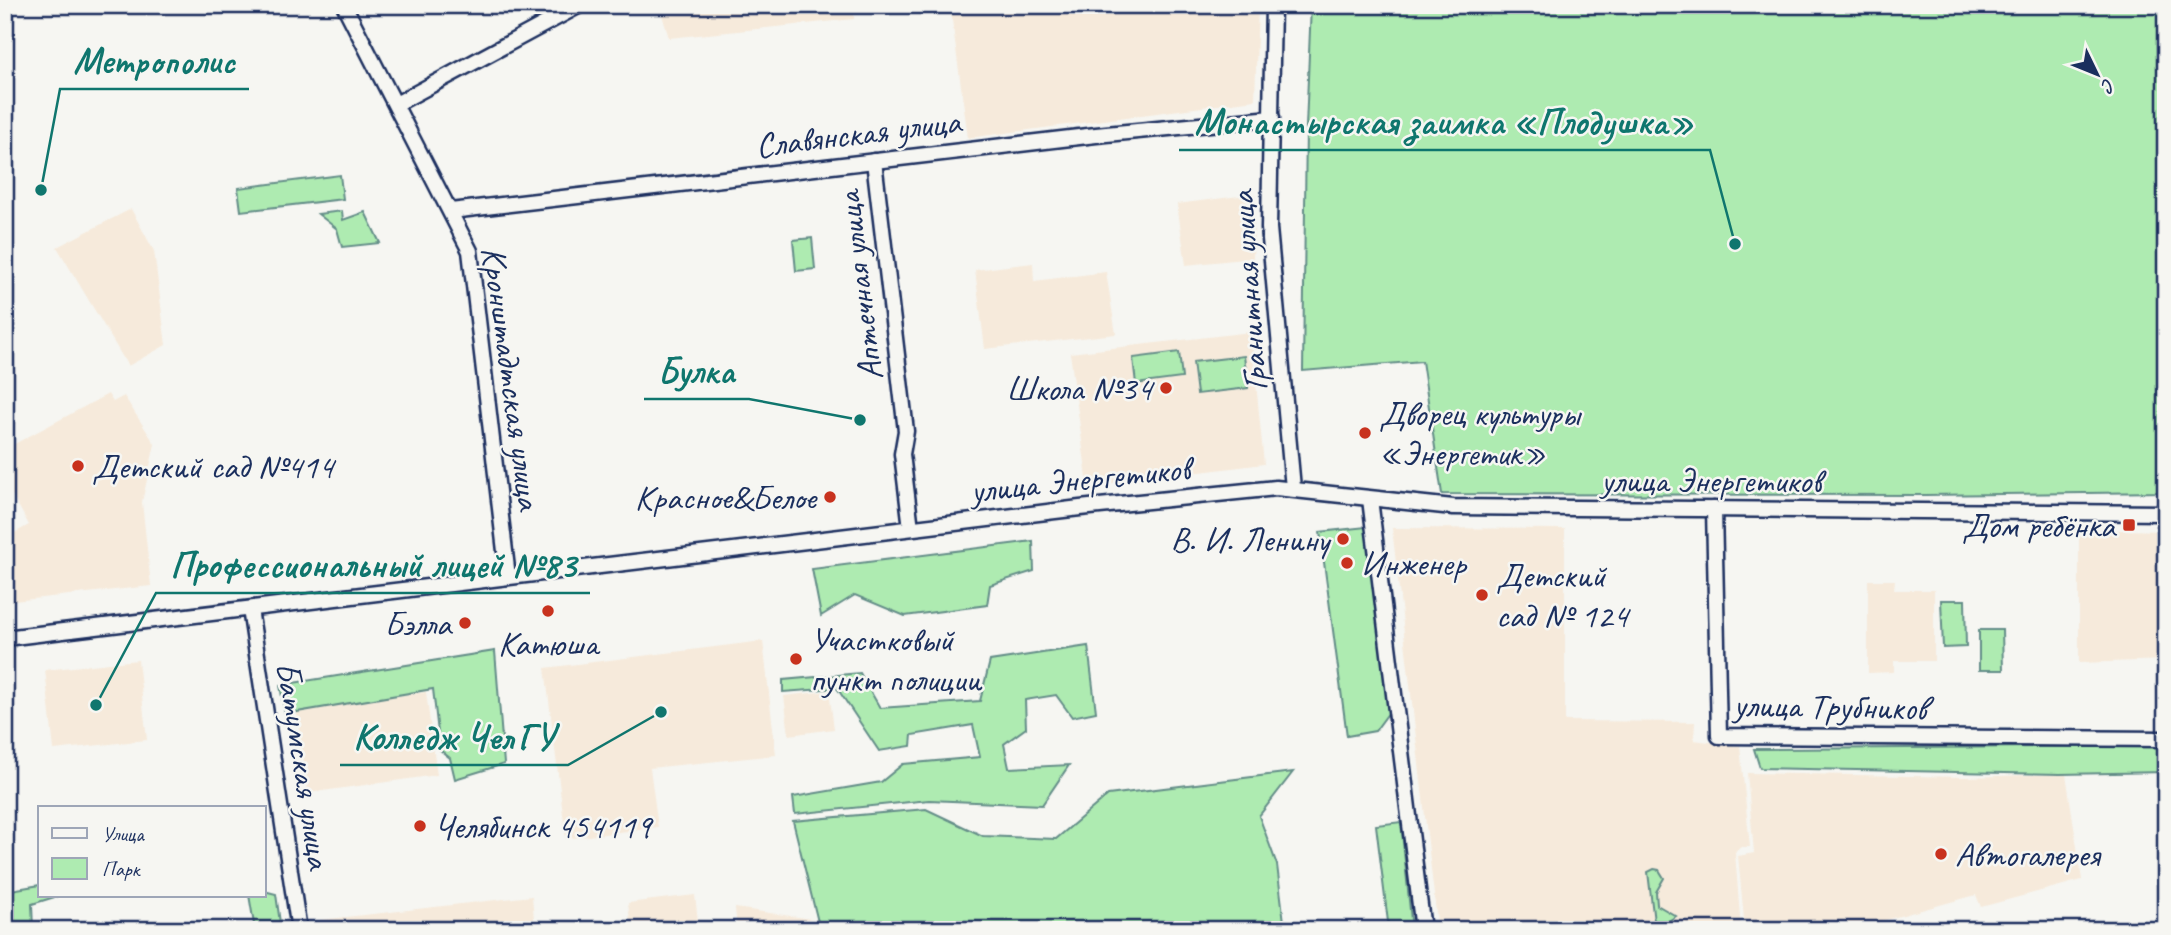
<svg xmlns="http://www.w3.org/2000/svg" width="2171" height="935" font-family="Caveat,sans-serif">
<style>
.built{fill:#f6eadb}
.green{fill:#aeebb1;stroke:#648d88;stroke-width:2}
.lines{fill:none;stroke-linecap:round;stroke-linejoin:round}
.minor-casing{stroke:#1b2f5e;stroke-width:19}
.minor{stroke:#f6f6f2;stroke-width:14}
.poi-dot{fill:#c8321e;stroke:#f6f6f2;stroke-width:2.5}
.labels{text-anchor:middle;stroke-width:5;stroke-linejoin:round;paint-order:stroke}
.street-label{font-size:35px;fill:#1b2f5e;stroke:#f6f6f2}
.poi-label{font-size:35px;fill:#1b2f5e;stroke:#f6f6f2;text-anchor:start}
.leader{fill:none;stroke:#0f766e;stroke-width:2.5}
.callout-dot{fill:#0f766e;stroke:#f6f6f2;stroke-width:2.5}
.callout-label{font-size:37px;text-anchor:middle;font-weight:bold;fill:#0f766e;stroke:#f6f6f2;stroke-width:5;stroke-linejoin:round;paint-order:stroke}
</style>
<rect width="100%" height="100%" fill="#f6f6f2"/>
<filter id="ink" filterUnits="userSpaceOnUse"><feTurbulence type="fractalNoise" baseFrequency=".0143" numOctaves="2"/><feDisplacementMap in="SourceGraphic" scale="14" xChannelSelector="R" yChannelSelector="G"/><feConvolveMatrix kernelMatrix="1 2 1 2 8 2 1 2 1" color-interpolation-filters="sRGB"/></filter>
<g filter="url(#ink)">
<g class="built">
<path d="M659,5H854V19L669,38Z"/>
<path d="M950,5H1258L1255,100L968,138Z"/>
<path d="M1255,194L1253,258L1186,265L1177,204Z"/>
<path d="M131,209L154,251L166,345L128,366L57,247Z"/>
<path d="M1033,263L1034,281L1106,272L1116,334L985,349L975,270Z"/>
<path d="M1251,332L1264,464L1088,486L1070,353Z"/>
<path d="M108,394L113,402L124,396L155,444L142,502L151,586L5,602V538L29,525L5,482V449Z"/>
<path d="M1392,528L1565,529V721L1695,722L1694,740L1740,746L1750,847H1741L1735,852L1741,930H1438Z"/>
<path d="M2079,529L2166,531V660L2079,663Z"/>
<path d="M1868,580H1895L1894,590H1934V661H1894V672L1868,673Z"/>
<path d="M763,641L776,755L650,768L658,827L566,839L545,668Z"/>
<path d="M138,660L147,740L54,750L45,670Z"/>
<path d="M829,691L834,729L789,735L784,696Z"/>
<path d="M426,692L437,775L308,793L296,709Z"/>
<path d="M1747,773L1966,777L2066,774L2082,880L1981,907L1976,895L1849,930H1745L1738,856L1754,853Z"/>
<path d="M695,895L699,930H631L628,903Z"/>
<path d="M532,896L535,930H321L320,920Z"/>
<path d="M735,908L819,920L820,930H737Z"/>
</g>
<g class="green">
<path d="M1311,5H2166V492L1925,495L1442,494L1422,361L1303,371L1306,127Z"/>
<path d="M340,175L343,199L241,211L238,188Z"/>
<path d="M342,211L343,220L365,212L380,243L342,247L337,229L318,214Z"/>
<path d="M812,238L815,269L796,271L793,240Z"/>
<path d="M1179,352L1182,378L1136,384L1133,358Z"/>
<path d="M1244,356L1248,388L1197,394L1193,362Z"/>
<path d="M1366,527L1389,712L1375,731L1347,736L1320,532Z"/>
<path d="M1033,541L1034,571L990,585L987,605L905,616L855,595L821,616L812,569Z"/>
<path d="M1941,600H1965L1966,647L1943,648Z"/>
<path d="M2002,630L2003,670H1979V630Z"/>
<path d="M1088,646L1096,712L1072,717L1056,695L1025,700L1026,728L1004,744L1009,768L1069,765L1042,805L929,800L795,814L793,797L881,782L903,764L980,757L973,725L912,735L911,746L879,751L837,688L783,692V680L860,673L880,708L980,701L990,661Z"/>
<path d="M495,651L504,764L455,779L450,758L440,750L433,689L285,714L280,685Z"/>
<path d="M2166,746V772L2060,774L1760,768L1754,749Z"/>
<path d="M1293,772L1259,816L1277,865L1285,930H820L793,821L926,809L983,836L1056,839L1108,795Z"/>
<path d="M1401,822L1412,930H1389L1376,825Z"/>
<path d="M1654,869L1659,870L1664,878L1656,892L1657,905L1676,916L1660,927L1661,930H1655L1648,872Z"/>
<path d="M40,885V895H61L32,904L33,930H15L11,890Z"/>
<path d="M264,891L276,894L281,930H250L254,924L249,895H264Z"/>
</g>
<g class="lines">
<defs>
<g id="minor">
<path d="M344,5L470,251L508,577"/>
<path d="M1273,5L1269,228L1293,488"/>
<path d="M396,104L580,5"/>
<path d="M874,161L906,431L902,454L911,528"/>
<path d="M451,211L1096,135L1272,118"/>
<path d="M1370,499L1423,930"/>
<path d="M1714,509L1719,736L2166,739"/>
<path d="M250,609L299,930"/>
<path d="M5,638L1080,508L1276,488L1453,507L2166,513"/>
</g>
</defs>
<use href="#minor" class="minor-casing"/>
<use href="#minor" class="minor"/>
</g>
</g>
<g class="poi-dot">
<circle cx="1166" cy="388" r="7"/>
<circle cx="1365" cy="433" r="7"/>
<circle cx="78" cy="466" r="7"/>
<circle cx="830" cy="497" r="7"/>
<rect x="2122" y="518" width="14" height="14" rx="3.5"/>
<circle cx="1343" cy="539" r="7"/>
<circle cx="1347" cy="563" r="7"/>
<circle cx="1482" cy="595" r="7"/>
<circle cx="548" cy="611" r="7"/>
<circle cx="465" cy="623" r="7"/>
<circle cx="796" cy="659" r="7"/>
<circle cx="420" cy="826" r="7"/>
<circle cx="1941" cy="854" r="7"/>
</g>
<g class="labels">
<g class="street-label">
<text transform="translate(858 133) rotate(-7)" y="12">Славянская улица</text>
<text transform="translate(859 286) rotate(-97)" y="12">Аптечная улица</text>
<text transform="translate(1248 291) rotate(-94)" y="12">Гранитная улица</text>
<text transform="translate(512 378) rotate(82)" y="12">Кронштадтская улица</text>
<text transform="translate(1080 479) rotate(-6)" y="12">улица Энергетиков</text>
<text x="1711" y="492">улица Энергетиков</text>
<text transform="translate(1830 706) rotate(1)" y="12">улица Трубников</text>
<text transform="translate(304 765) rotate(81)" y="12">Батумская улица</text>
</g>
<g class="poi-label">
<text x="1152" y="400" text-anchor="end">Школа №34</text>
<text x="1379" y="425">Дворец культуры<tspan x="1379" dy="40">«Энергетик»</tspan></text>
<text x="92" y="478">Детский сад №414</text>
<text x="816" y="509" text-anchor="end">Красное&amp;Белое</text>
<text x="2115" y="537" text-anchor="end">Дом ребёнка</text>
<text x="1329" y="551" text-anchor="end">В. И. Ленину</text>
<text x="1361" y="575">Инженер</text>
<text x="1496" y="587">Детский<tspan x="1496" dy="40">сад № 124</tspan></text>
<text x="451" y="635" text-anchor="end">Бэлла</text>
<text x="810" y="651">Участковый<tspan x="810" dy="40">пункт полиции</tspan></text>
<text x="548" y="655" text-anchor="middle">Катюша</text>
<text x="434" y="838">Челябинск 454119</text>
<text x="1955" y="866">Автогалерея</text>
</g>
</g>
<path class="leader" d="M41 190L60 89H249M1735 244L1710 150H1179M860 420L749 399H644M96 705L156 593H590M661 712L568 765H340"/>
<g class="callout-dot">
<circle cx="41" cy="190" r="7"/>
<circle cx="1735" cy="244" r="7"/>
<circle cx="860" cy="420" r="7"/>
<circle cx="96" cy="705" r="7"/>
<circle cx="661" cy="712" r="7"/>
</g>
<g class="callout-label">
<text x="154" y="73">Метрополис</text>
<text x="1444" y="134">Монастырская заимка «Плодушка»</text>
<text x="696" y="383">Булка</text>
<text x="373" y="577">Профессиональный лицей №83</text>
<text x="454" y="749">Колледж ЧелГУ</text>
</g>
<rect width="2171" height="935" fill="none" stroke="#f6f6f2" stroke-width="28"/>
<rect x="14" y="14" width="2143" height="907" fill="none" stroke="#1b2f5e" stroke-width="2.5" filter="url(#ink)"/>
<rect x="38" y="806" width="228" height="91" fill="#f6f6f2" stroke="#9ea6b7" stroke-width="2"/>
<rect x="52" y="828" width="35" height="10" fill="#f6f6f2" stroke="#9ea6b7" stroke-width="2"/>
<text x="102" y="841" font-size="21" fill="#1b2f5e">Улица</text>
<rect x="52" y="858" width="35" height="21" fill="#aeebb1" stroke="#9ea6b7" stroke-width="2"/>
<text x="102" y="876" font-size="21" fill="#1b2f5e">Парк</text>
<g transform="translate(2097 74) rotate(133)" stroke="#f6f6f2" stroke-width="5" paint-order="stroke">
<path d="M0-5L12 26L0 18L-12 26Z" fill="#1b2f5e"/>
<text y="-10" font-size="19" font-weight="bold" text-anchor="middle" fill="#1b2f5e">С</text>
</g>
</svg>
